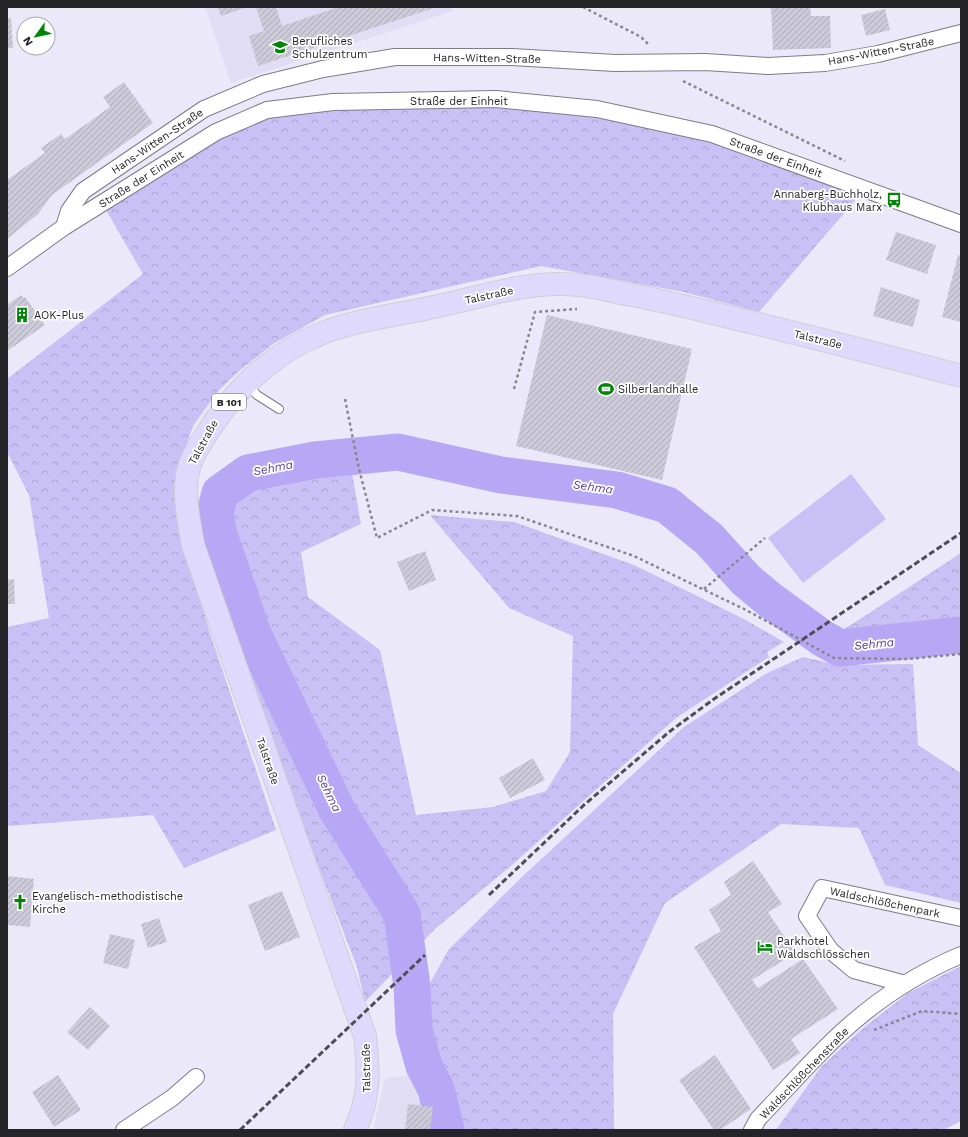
<svg xmlns="http://www.w3.org/2000/svg" width="968" height="1137" font-family="'Work Sans',sans-serif">
<style>
.built{fill:#e1ddf4}
.forest{fill:url(#forest-crowns)}
.park{fill:#c9c0f5}
.lines{fill:none;stroke-linecap:round;stroke-linejoin:round}
.river{stroke:#b7a8f5;stroke-width:37}
.building{fill:url(#building-hatch)}
.service-casing{stroke:#7d7b89;stroke-width:10}
.minor-casing{stroke:#7d7b89;stroke-width:18}
.primary-casing{stroke:#cfcfd0;stroke-width:24}
.path{stroke:#888691;stroke-width:2.5;stroke-dasharray:3 3;stroke-linecap:butt}
.service{stroke:#fff;stroke-width:8}
.minor{stroke:#fff;stroke-width:16}
.primary{stroke:#dfd9fd;stroke-width:22}
.rail{stroke:#4e4d55;stroke-width:3;stroke-dasharray:6 3;stroke-linecap:butt}
.labels{text-anchor:middle;stroke-width:3.5;stroke-linejoin:round;paint-order:stroke}
.shield{fill:#fff;stroke:#666669;stroke-width:1}
.shield-label{font-size:10px;font-weight:bold;fill:#252429}
.poi-label{font-size:11px;fill:#252429;stroke:#fff;text-anchor:start}
.street-label{font-size:11px;fill:#252429;stroke:#fff}
.water-label{font-size:12px;font-style:italic;fill:#5a419a;stroke:#fff}
</style>
<defs>
<pattern id="forest-crowns" width="20" height="18" patternUnits="userSpaceOnUse"><rect width="20" height="18" fill="#c9c0f5"/><path d="M2 6a3 3 0 1 1 6 0M12 15a3 3 0 1 1 6 0" fill="none" stroke="#aca5d2"/></pattern>
<pattern id="building-hatch" width="6" height="6" patternUnits="userSpaceOnUse"><rect width="6" height="6" fill="#cccad9"/><path d="M-1 1l2-2M0 6l6-6M5 7l2-2" fill="none" stroke="#afadba"/></pattern>
</defs>
<rect width="100%" height="100%" fill="#ebe9f9"/>
<g class="built">
<path d="M205,7H451L453,11L231,83Z"/>
<path d="M423,1074L434,1095L439,1130H373L385,1078Z"/>
</g>
<g class="forest">
<path d="M496,99L712,134L865,189L759,312L684,292L541,266L325,315L273,344L238,372L218,391L193,426L181,461L184,543L210,633L276,830L184,868L153,815L8,826L7,627L49,618L29,495L7,452V379L143,274L102,203L267,110Z"/>
<path d="M350,462L361,524L301,552L308,597L380,650L416,815L493,807L546,791L570,752L573,636L509,608L430,515L514,522L634,565L744,619L784,642L767,652L769,657L676,718L512,865L435,929L365,1002L357,967L300,819L233,627L208,536L209,520L221,504L234,479Z"/>
<path d="M961,553V625L841,642L830,637L857,621Z"/>
<path d="M803,657L837,665L913,664L918,745L961,773V903L885,885L859,828L781,824L665,903L613,1014L614,1130H451L419,1003L449,949L523,876L684,727L767,673Z"/>
<path d="M961,966V1121L943,1130H776L821,1067L862,1029L908,993Z"/>
</g>
<path class="park" d="M851,474L886,519L803,583L768,538Z"/>
<g class="lines">
<path class="river" d="M446,1130L436,1089L424,1066L414,1030L412,986L402,914L337,810L253,634L218,532L215,512L220,493L248,473L315,460L398,452L501,475L617,490L667,505L709,539L746,580L770,600L822,638L840,648L961,635"/>
</g>
<g class="building">
<path d="M218,7H247L221,16Z"/>
<path d="M256,7H276L282,26L339,7H437L258,66L249,36L264,31Z"/>
<path d="M771,7H810L811,16H830L831,48L773,50Z"/>
<path d="M885,9L890,30L866,36L861,15Z"/>
<path d="M7,18H11L13,48H7Z"/>
<path d="M124,82L153,123L52,195L38,214L7,239V180L45,153L41,148L61,134L65,139L110,107L103,97Z"/>
<path d="M896,232L936,245L927,274L886,260Z"/>
<path d="M958,255L961,256V322L942,317Z"/>
<path d="M881,287L920,300L913,327L873,316Z"/>
<path d="M21,295L24,298L25,297L45,325L7,351V305Z"/>
<path d="M547,315L692,349L662,480L516,446Z"/>
<path d="M425,551L436,580L409,591L397,562Z"/>
<path d="M14,579L15,604H7V580Z"/>
<path d="M533,758L545,780L510,798L499,778Z"/>
<path d="M753,861L782,904L768,912L795,953L752,980L758,988L803,959L838,1009L791,1039L800,1053L773,1070L694,947L721,931L709,910L731,895L724,882Z"/>
<path d="M7,876L34,879L30,927L7,925Z"/>
<path d="M282,891L300,937L265,951L248,905Z"/>
<path d="M159,918L167,942L148,948L141,924Z"/>
<path d="M110,934L135,940L128,969L103,963Z"/>
<path d="M90,1007L110,1026L88,1050L67,1032Z"/>
<path d="M715,1055L751,1109L720,1130H714L679,1080Z"/>
<path d="M58,1075L81,1110L54,1127L32,1092Z"/>
<path d="M408,1104L433,1107L430,1130H405Z"/>
</g>
<g class="lines">
<defs>
<path id="service" d="M247,384L257,395L279,409"/>
<g id="minor">
<path d="M64,227L69,211L83,191L204,109L263,84L323,69L395,57H512L615,63L705,62L768,66L825,63L878,54L961,33"/>
<path d="M7,268L64,227L216,132L267,110L333,102L496,99L597,109L712,134L961,224"/>
<path d="M905,984L854,970L831,951L807,916L822,888L961,918"/>
<path d="M124,1130L172,1098L196,1077"/>
<path d="M752,1130L758,1119C786,1090 813,1058 843,1031C877,1000 918,973 961,955"/>
</g>
<path id="primary" d="M355,1130C370,1097 369,1071 365,1036L193,545C189,521 182,491 189,467C192,457 199,446 204,438C231,393 271,354 320,334C357,319 399,315 438,306C477,298 522,283 562,284C583,284 605,289 626,294C655,299 684,306 713,313C796,333 878,354 961,376"/>
</defs>
<use href="#service" class="service-casing"/>
<use href="#minor" class="minor-casing"/>
<use href="#primary" class="primary-casing"/>
<g class="path">
<path d="M583,7L641,37L648,44"/>
<path d="M683,81L845,161"/>
<path d="M514,389L535,312L577,309"/>
<path d="M345,399L359,469L377,538L432,510L517,516L634,556L746,610L834,658L907,659L961,654"/>
<path d="M704,589L765,538"/>
<path d="M874,1030L922,1011L961,1014"/>
</g>
<use href="#service" class="service"/>
<use href="#minor" class="minor"/>
<use href="#primary" class="primary"/>
<g class="rail">
<path d="M489,895L584,805L669,732L714,699L961,533"/>
<path d="M240,1130L425,955"/>
</g>
</g>
<defs>
<symbol id="school-bare" viewBox="-9 -9 18 18"><path d="M0-5L7-2L0 1L-7-2ZM-4 1L0 2.5L4 1V4Q0 6-4 4Z" fill="#008506" stroke="#fff" stroke-width="2.5" paint-order="stroke"/></symbol>
<symbol id="bus-bare" viewBox="-9 -9 18 18"><path d="M-5-6H5V4H4V6H2V4H-2V6H-4V4H-5ZM-3.5-4V0h7V-4ZM-3.5 1.2v1.5H-2V1.2ZM2 1.2v1.5H3.5V1.2Z" fill="#008506" stroke="#fff" stroke-width="2.5" paint-order="stroke"/></symbol>
<symbol id="building-bare" viewBox="-9 -9 18 18"><path d="M-4-6H4V6H1V3H-1V6H-4ZM-2.5-4.3h1.7v1.8h-1.7ZM.8-4.3h1.7v1.8H.8ZM-2.5-1h1.7V.8h-1.7ZM.8-1h1.7V.8H.8Z" fill="#008506" stroke="#fff" stroke-width="2.5" paint-order="stroke"/></symbol>
<symbol id="stadium-bare" viewBox="-9 -9 18 18"><path d="M0-5a6.5 5 0 1 0 0 10a6.5 5 0 1 0 0-10ZM-3.5-1.8h7v3.6h-7Z" fill="#008506" stroke="#fff" stroke-width="2.5" paint-order="stroke"/></symbol>
<symbol id="church-bare" viewBox="-9 -9 18 18"><path d="M-1.2-6h2.4v3.5h3.3v2.4h-3.3V6h-2.4V-.1h-3.3v-2.4h3.3Z" fill="#008506" stroke="#fff" stroke-width="2.5" paint-order="stroke"/></symbol>
<symbol id="hotel-bare" viewBox="-9 -9 18 18"><path d="M-6-4.5h1.5V1H6V5H4.5V3h-9V5H-6ZM-4 0a1.8 1.8 0 1 1 3.6 0ZM.5 0V-2.5h3Q6-2.5 6 0Z" fill="#008506" stroke="#fff" stroke-width="2.5" paint-order="stroke"/></symbol>
</defs>
<g fill-rule="evenodd">
<use href="#school-bare" x="269" y="36" width="22" height="22"/>
<use href="#bus-bare" x="883" y="189" width="22" height="22"/>
<use href="#building-bare" x="11" y="304" width="22" height="22"/>
<use href="#stadium-bare" x="595" y="378" width="22" height="22"/>
<use href="#church-bare" x="9" y="891" width="22" height="22"/>
<use href="#hotel-bare" x="754" y="936" width="22" height="22"/>
</g>
<g class="labels">
<rect class="shield" x="212" y="394" width="34" height="16" rx="3"/>
<g class="shield-label">
<text x="229" y="406">B 101</text>
</g>
<g class="poi-label">
<text x="292" y="45">Berufliches<tspan x="292" dy="13">Schulzentrum</tspan></text>
<text x="882" y="198" text-anchor="end">Annaberg-Buchholz,<tspan x="882" dy="13">Klubhaus Marx</tspan></text>
<text x="34" y="319">AOK-Plus</text>
<text x="618" y="393">Silberlandhalle</text>
<text x="32" y="900">Evangelisch-methodistische<tspan x="32" dy="13">Kirche</tspan></text>
<text x="777" y="945">Parkhotel<tspan x="777" dy="13">Waldschlösschen</tspan></text>
</g>
<g class="street-label">
<text transform="translate(881 51) rotate(-11)" y="4">Hans-Witten-Straße</text>
<text transform="translate(487 58) rotate(1)" y="4">Hans-Witten-Straße</text>
<text x="459" y="105">Straße der Einheit</text>
<text transform="translate(157 141) rotate(-34)" y="4">Hans-Witten-Straße</text>
<text transform="translate(776 157) rotate(20)" y="4">Straße der Einheit</text>
<text transform="translate(141 179) rotate(-32)" y="4">Straße der Einheit</text>
<text transform="translate(489 295) rotate(-12)" y="4">Talstraße</text>
<text transform="translate(818 339) rotate(14)" y="4">Talstraße</text>
<text transform="translate(203 442) rotate(-61)" y="4">Talstraße</text>
<text transform="translate(268 761) rotate(71)" y="4">Talstraße</text>
<text transform="translate(885 902) rotate(12)" y="4">Waldschlößchenpark</text>
<text transform="translate(366 1068) rotate(-91)" y="4">Talstraße</text>
<text transform="translate(804 1073) rotate(-46)" y="4">Waldschlößchenstraße</text>
</g>
<g class="water-label">
<text transform="translate(273 468) rotate(-11)" y="4">Sehma</text>
<text transform="translate(593 487) rotate(8)" y="4">Sehma</text>
<text transform="translate(874 644) rotate(-6)" y="4">Sehma</text>
<text transform="translate(329 793) rotate(64)" y="4">Sehma</text>
</g>
</g>
<rect width="968" height="1137" fill="none" stroke="#252429" stroke-width="16"/>
<g transform="translate(36 36) rotate(237)"><circle r="19" fill="#ffffff" stroke="#a8a7a9"/>
<path d="M0-3L7 15L0 10L-7 15Z" fill="#008506"/>
<text y="-6" font-size="11" font-weight="bold" text-anchor="middle" fill="#252429">N</text>
</g>
</svg>
